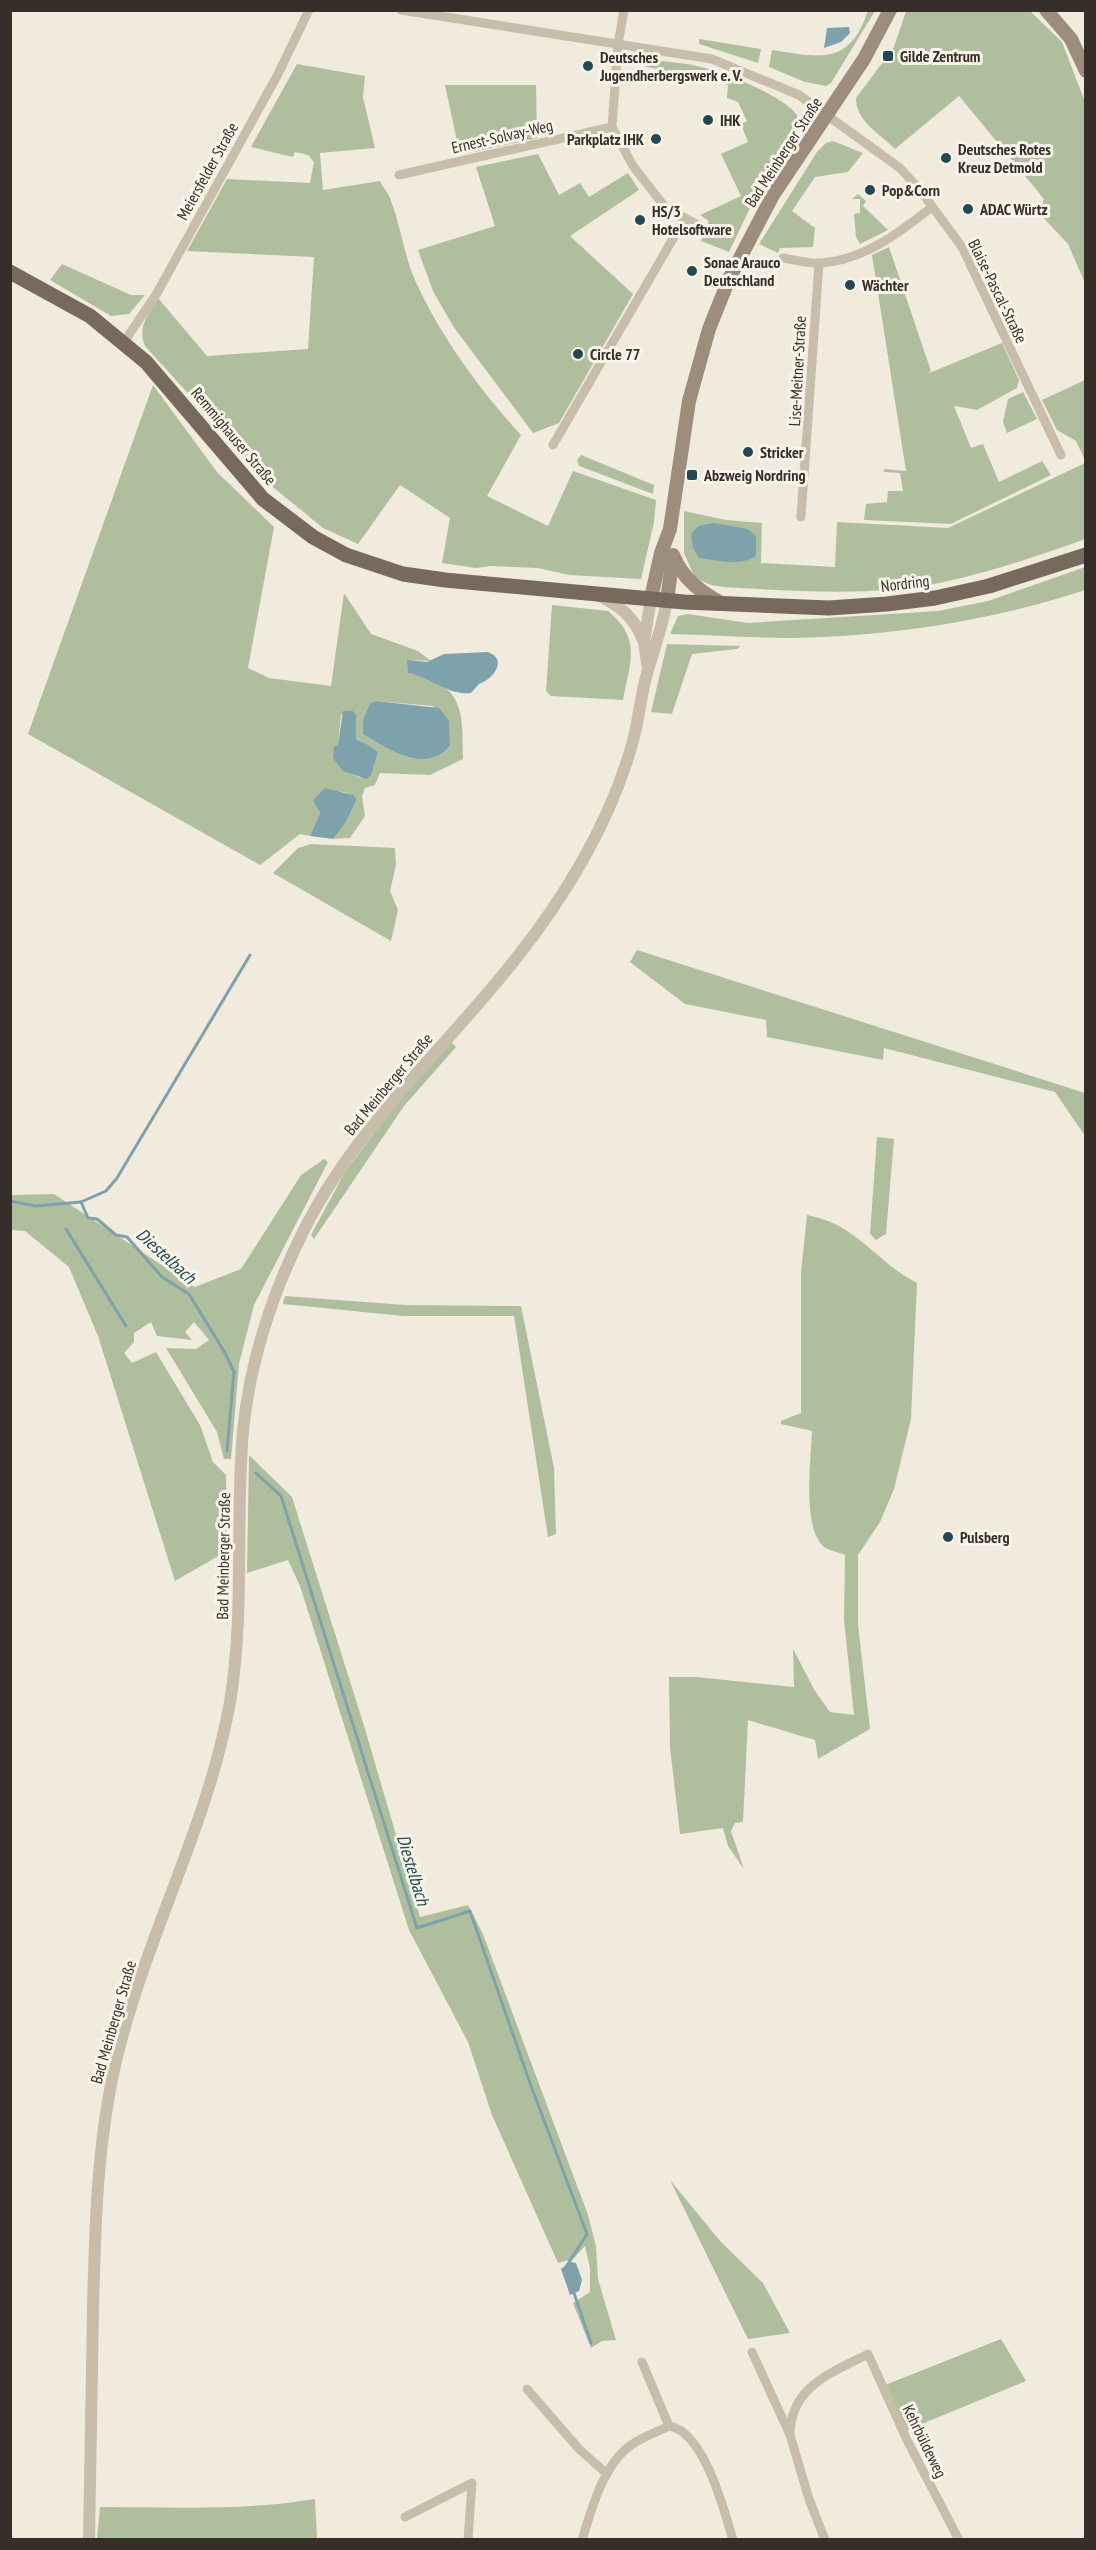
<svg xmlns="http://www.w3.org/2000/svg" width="1096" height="2550" font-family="'PT Sans Narrow',sans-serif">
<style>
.green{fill:#afbf9e;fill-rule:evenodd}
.water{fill:#7ea2ac}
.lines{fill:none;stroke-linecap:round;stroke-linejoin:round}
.stream{stroke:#7ea2ac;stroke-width:3}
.minor{stroke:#c8bdaa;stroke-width:9}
.tertiary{stroke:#c8bdaa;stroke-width:12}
.secondary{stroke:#9c8d7c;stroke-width:14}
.primary{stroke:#77695b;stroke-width:15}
.poi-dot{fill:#214955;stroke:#f8f4ea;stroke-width:2}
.labels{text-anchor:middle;stroke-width:6;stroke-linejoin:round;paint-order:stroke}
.poi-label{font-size:16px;font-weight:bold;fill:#362f29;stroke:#f8f4ea;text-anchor:start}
.street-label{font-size:16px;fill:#362f29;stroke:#f8f4ea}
.water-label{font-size:18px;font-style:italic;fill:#214955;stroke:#f8f4ea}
</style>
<rect width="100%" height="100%" fill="#f1ebde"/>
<g class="green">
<path d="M868,10L875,11L831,83L826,86L805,82L769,67L772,50C819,57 850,67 868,10Z"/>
<path d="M1029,10L1062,42L1085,102V283L1068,244L1039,213L1044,199L959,96L895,149C879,133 856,121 856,98L894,47L906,11Z"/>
<path d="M699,39L761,49L758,63L699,44Z"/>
<path d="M636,58C659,61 683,62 705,68C723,72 802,102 800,124C799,136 788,146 781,155C760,184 745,219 729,252L701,241L709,221L700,215L741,196L721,154L748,142L741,124L747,121L738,102L727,98L728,85L630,63Z"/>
<path d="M297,64L365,76L363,97L375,148L320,153L323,190L380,181C383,188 389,193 391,201C401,227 404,255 415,280C440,336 480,390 521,435L487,496L548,526L573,471L656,500L654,522L641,579L569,575L538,568L491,566L476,568L442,563L450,518L400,485L358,544L323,528L274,488L145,346C137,327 148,315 158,298L207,356L308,349L314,257L187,251L227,179L310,183L314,162L308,155L295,152L293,157L251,147Z"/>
<path d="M445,85H536L537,138L460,155Z"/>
<path d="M833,141L863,153L848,172L815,177L792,211L815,228L813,247L780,248L778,253L759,244L817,152L826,143Z"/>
<path d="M538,154L559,195L580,183L589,197L628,173L639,190L570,236L633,294L559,423L533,433L453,326L433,291L418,250L495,226L476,167Z"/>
<path d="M858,194L866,201L863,206L888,230L860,244L856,237L854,214L860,213V199H852Z"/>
<path d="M889,247L931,371L927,374L1002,343L1019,380L1017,388L977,410L954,406L971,448L983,444L999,482L1042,461L1051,475L951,524L864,520L866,504L887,502L888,491H903L900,473L884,472V469L906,471L872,255Z"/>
<path d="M62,264L131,295H145L129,314L111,316L50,280Z"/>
<path d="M1085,380L1086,458H1084L1076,441L1057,430L1042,400Z"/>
<path d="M153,385L217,472L274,527L248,668L269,678L331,686L344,593L371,634L418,651L431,661L409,660L410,674C422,674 431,679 441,685C466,699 462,733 463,759L430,775L380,773L375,785L365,788L362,797L365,816L350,838L333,839L345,824L357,799C343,786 329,793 314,800L320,813L310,836L300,834L260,865L28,734ZM376,701L433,706L450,746C426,775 387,749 363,734ZM341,715L356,720C351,738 358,743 375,749L374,766L361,778C341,770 340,769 334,748L338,744Z"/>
<path d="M1023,392L1037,419L1007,433L1003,422L1008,399Z"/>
<path d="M581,455L654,485L653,494L579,466L577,460Z"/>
<path d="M1085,463V539C1039,556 993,571 944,582C875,597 795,591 724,587L711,585L695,578L684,553V511L726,520L762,523L761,563L835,567L837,522L948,528Z"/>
<path d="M1085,567V590C1000,618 911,633 821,637C771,640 720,635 670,634L678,616L688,614L748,623L938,611L988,601Z"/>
<path d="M552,605L608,611C642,639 630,662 623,700L551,696L546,691Z"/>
<path d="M667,644L741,646L737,649L692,654L672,714L651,712Z"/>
<path d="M311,844L395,848L396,865L390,891L398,910L391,941L273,873L298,848Z"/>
<path d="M637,950L1085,1093V1136L1055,1092L884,1048L883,1060L767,1037L766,1020L685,1004L630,962Z"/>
<path d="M450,1041L456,1047L404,1106L314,1239L311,1235L345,1172L387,1116Z"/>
<path d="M877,1137L894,1139L886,1234L876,1240L870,1234Z"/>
<path d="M324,1159L328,1162L254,1305L239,1364L231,1459H224L217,1432L166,1348L196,1349L209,1340L194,1322L185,1332L192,1340L157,1336L151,1322L134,1333V1342L124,1353L132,1363L156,1352L200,1425L213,1462L226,1475L227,1551L175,1581L98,1336L69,1267L25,1231L11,1230V1195L54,1194L195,1287L241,1269L301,1175Z"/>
<path d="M807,1215C857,1224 876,1262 917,1283L911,1419L894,1489L880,1522L858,1555V1624L870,1729L818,1759L815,1740L748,1720L743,1822L735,1823L731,1831L744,1869L728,1846L723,1828L680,1834L670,1747L669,1677H696L794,1687L793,1649L815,1691L830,1712L854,1715L844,1620L845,1555C839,1552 828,1551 823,1546C802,1526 811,1460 812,1431L781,1424V1421L801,1413V1272Z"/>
<path d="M285,1296L405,1305L521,1306L554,1468L556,1534L548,1537L514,1316H403L283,1304Z"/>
<path d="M249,1455L292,1497L365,1729L420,1917L468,1905L483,1934L588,2215L596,2246L598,2279L616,2340L602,2341L591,2348L573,2303L590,2292V2268L585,2246L573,2259L558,2263L492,2115L468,2042L409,1930L300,1586L288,1560L247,1573Z"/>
<path d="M670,2180L720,2241L763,2283L790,2333L748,2339Z"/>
<path d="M1001,2339L1026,2381L905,2431L885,2385Z"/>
<path d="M315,2499L317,2539H97L100,2507C172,2507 244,2511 315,2499Z"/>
</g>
<g class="water">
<path d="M849,27L850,33L841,42L824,48L827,28Z"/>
<path d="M714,523L748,529L756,536V556C739,567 717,560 699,558L693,548L691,534L698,526Z"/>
<path d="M488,652C509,660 492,680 479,684L471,693C449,696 430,677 408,673L407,660H409L427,662L444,654Z"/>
<path d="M376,701L439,708L449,721L450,746C426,775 387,749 363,734V720L370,704Z"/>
<path d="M343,711H353L356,715C355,751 354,733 378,752L371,775L366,779L343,771L333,758L334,747L338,744Z"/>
<path d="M325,788L353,795L357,799L345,824L333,839L310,836L320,813L313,800Z"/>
<path d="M570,2262L576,2263L582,2280L579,2291L570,2295L561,2269Z"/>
</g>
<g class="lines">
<g class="stream">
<path d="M10,1201L36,1206L81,1202L88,1218L97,1219L116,1235L127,1237L162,1277L189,1294L225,1353L234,1372L227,1451"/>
<path d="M81,1202L106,1191L117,1178L250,955"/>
<path d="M66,1229L126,1326"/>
<path d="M256,1473L281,1496L417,1928L470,1911L531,2086L587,2234L566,2267"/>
<path d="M574,2293L591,2343"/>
</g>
<g class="minor">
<path d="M401,10L712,59L799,95L900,168L920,190L962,247L1061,455"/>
<path d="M624,10L618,44L612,127L633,166L665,207L703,228"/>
<path d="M399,175L612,127"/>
<path d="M783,258C795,260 808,264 820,263C863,261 900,232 932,207"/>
<path d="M124,342L157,293L277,76L309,10"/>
<path d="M553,445L685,218"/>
<path d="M801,517L819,263"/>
<path d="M752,2352L790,2435L809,2499L825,2540"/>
<path d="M642,2362L669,2426C704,2431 724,2510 733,2540"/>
<path d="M527,2389L579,2449L607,2474"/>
<path d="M790,2435C790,2387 831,2373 868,2354L907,2440L959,2540"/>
<path d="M405,2517L472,2483L468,2540"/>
<path d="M582,2540C592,2508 603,2465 631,2445C643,2437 657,2432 669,2426"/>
</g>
<g class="tertiary">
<path d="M598,595C619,606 633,615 642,638"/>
<path d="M648,669L644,642L651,598"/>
<path d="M89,2540C90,2463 91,2386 93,2310C95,2226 97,2143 116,2061C145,1938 208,1826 230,1702C245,1612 235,1521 243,1431C250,1362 272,1294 303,1232C354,1128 443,1051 514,961C565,897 611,821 633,741C639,718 641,693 648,670C655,646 663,624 667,600"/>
</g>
<g class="secondary">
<path d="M1046,10L1071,39L1086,71"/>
<path d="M673,555C683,579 700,592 723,604"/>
<path d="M651,598L661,553L670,529L689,401L709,329L729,279L773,195L864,59L890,10"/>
<path d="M667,600L673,557"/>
</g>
<path class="primary" d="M10,272L90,316L146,362L263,499L313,537L346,555L403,574L445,580L684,602L829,608L887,604L935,598L989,586L1086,555"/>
</g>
<g class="poi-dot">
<rect x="882" y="50" width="12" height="12" rx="3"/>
<circle cx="588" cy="66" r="6"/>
<circle cx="708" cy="120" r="6"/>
<circle cx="656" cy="139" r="6"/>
<circle cx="946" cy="158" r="6"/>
<circle cx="870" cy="190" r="6"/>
<circle cx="968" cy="209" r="6"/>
<circle cx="640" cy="220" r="6"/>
<circle cx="692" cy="271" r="6"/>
<circle cx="850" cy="285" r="6"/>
<circle cx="578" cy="354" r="6"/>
<circle cx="748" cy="452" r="6"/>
<rect x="686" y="469" width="12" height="12" rx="3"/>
<circle cx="948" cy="1537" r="6"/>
</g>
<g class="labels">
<g class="poi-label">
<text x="900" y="62">Gilde Zentrum</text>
<text x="600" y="63">Deutsches<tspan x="600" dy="18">Jugendherbergswerk e. V.</tspan></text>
<text x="720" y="126">IHK</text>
<text x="644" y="145" text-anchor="end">Parkplatz IHK</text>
<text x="958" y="155">Deutsches Rotes<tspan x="958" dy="18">Kreuz Detmold</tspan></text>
<text x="882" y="196">Pop&amp;Corn</text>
<text x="980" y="215">ADAC Würtz</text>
<text x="652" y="217">HS/3<tspan x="652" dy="18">Hotelsoftware</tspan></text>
<text x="704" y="268">Sonae Arauco<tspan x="704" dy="18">Deutschland</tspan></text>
<text x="862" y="291">Wächter</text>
<text x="590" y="360">Circle 77</text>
<text x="760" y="458">Stricker</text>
<text x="704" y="481">Abzweig Nordring</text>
<text x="960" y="1543">Pulsberg</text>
</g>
<g class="street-label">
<text transform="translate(502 136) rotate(-13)" y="6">Ernest-Solvay-Weg</text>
<text transform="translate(783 152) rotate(-57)" y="6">Bad Meinberger Straße</text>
<text transform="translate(207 171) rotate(-61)" y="6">Meiersfelder Straße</text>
<text transform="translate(998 291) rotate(64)" y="6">Blaise-Pascal-Straße</text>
<text transform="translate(797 371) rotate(-87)" y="6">Lise-Meitner-Straße</text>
<text transform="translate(234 436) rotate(50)" y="6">Remmighauser Straße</text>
<text transform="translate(905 583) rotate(-7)" y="6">Nordring</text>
<text transform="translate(388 1084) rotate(-50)" y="6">Bad Meinberger Straße</text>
<text transform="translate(223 1556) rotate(-89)" y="6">Bad Meinberger Straße</text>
<text transform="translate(113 2022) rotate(-74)" y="6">Bad Meinberger Straße</text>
<text transform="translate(925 2441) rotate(64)" y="6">Kehrbüldeweg</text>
</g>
<g class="water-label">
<text transform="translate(166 1256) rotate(42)" y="6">Diestelbach</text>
<text transform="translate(413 1870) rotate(73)" y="6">Diestelbach</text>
</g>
</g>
<rect width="1096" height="2550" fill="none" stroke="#362f29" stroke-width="24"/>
</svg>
